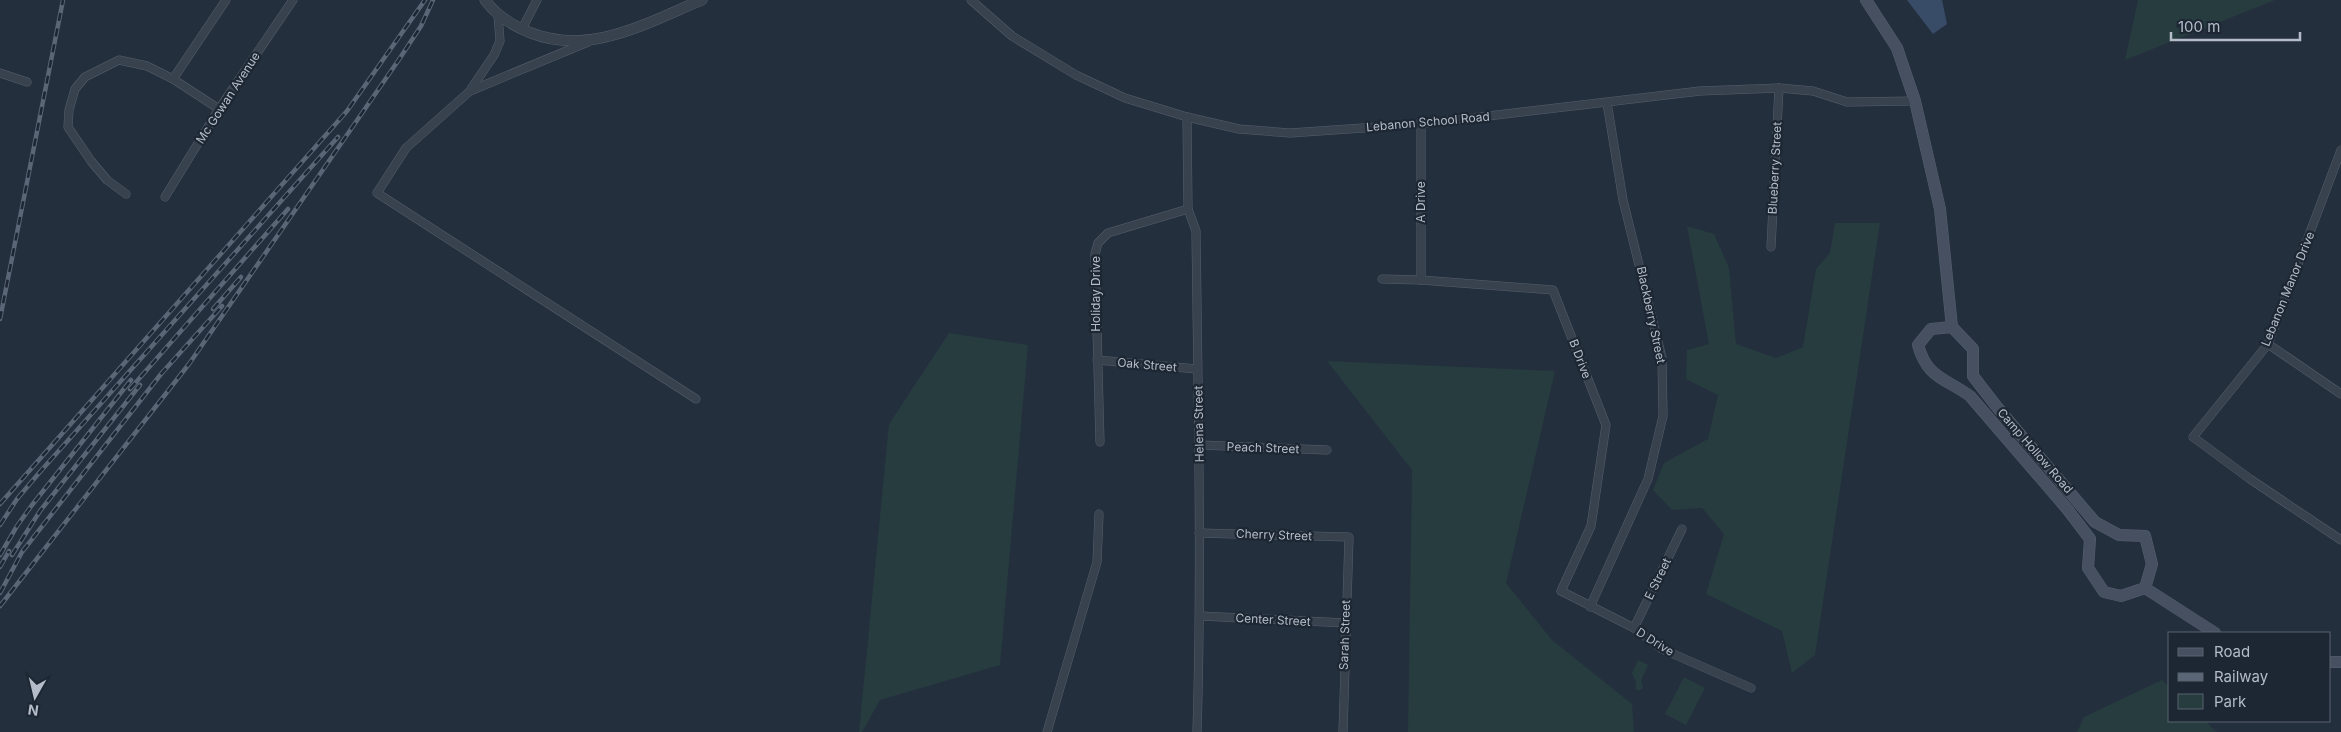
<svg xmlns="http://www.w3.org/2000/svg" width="2341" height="732" font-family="Inter,sans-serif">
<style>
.green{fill:#263c3f}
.water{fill:#394c67}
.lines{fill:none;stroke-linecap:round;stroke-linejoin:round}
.minor-casing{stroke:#565f6c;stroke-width:9}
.tertiary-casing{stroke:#565f6c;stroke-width:11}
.secondary-casing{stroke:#565f6c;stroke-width:12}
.minor{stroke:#38414e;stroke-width:8}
.tertiary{stroke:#38414e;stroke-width:10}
.secondary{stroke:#465061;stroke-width:11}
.rail-casing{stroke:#5a6575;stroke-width:4.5}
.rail{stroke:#1d2633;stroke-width:2.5;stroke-dasharray:8;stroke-linecap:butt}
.labels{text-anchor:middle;stroke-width:4.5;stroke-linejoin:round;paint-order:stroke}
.street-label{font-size:12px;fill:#b4bcc9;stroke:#1d2633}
</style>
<rect width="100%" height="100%" fill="#242f3e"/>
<g class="green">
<path d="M2138,0H2275L2125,60Z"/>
<path d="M1835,223H1880L1815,655L1792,673L1782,631L1706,594L1724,534L1702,508L1672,510L1653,490L1664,463L1708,439L1718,395L1686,379L1687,350L1709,344L1687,226L1714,234L1729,268L1736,344L1776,358L1803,347L1816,269L1830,253Z"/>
<path d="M949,333L1028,345L1000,665L880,700L862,732H859L889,424Z"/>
<path d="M1327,361L1555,371L1506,583L1552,640L1632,704L1634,732H1408L1412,470Z"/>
<path d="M1638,660L1648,665L1641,681L1643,688L1639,691L1635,689L1636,682L1632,673Z"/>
<path d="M1684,677L1705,688L1686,725L1665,714Z"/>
<path d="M2162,680L2170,687V721H2205L2217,732H2077L2084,717Z"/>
</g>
<path class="water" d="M1907,0H1942L1947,24L1933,34Z"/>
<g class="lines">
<defs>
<g id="minor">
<path d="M971,0L1012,36L1076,75L1125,98L1187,117L1239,129L1290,133L1421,124L1700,91L1779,88L1813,91L1847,102L1915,101"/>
<path d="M522,29L537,0"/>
<path d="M588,42L470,91L406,148L377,193L696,399"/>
<path d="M0,73L27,82"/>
<path d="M173,79L226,0"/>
<path d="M471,89L494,55L500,41L498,15"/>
<path d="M1187,117L1188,209L1196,231C1198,398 1202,565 1197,732"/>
<path d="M2341,150L2268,344L2193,437L2250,479L2341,540"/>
<path d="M126,194L107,180L91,161L68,127L69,110L75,89L85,77L119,60L147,66L173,79L219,109"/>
<path d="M165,197L219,109L293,0"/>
<path d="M1771,247L1779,88"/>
<path d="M1382,279L1421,280L1553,290L1606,425L1591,526L1561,591L1634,628L1662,649L1751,688"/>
<path d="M1421,280V124"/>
<path d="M2268,344L2341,394"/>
<path d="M1097,360L1197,369"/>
<path d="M1100,442L1095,254L1098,243L1108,233L1188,209"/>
<path d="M1200,445L1327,450"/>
<path d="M1199,533L1349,537L1343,732"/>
<path d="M1590,607L1648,479L1663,416L1662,358L1623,200L1607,103"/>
<path d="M1201,616L1346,623"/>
<path d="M1634,628L1682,529"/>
<path d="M1047,732L1097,562L1099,514"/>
</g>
<path id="tertiary" d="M485,0C496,15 513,26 531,33C591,56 646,23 702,0"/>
<g id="secondary">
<path d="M1866,0L1897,48L1915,101L1940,209L1952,327"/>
<path d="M1952,327L1973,349V376L1997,407L2095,522L2119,535L2145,536L2152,564L2145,588L2121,596L2104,592L2088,568L2090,539L2068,510L1970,396C1945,378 1927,378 1918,345L1931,329Z"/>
<path d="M2145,588L2215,633"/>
<path d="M2330,662H2341"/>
</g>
</defs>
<use href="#minor" class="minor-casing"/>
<use href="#tertiary" class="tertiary-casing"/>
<use href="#secondary" class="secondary-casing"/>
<use href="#minor" class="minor"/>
<use href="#tertiary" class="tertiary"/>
<use href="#secondary" class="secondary"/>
<defs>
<g id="rail">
<path d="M213,309L241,277"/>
<path d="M0,319L63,0"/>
<path d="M130,389L288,209"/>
<path d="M0,504L347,111L425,0"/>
<path d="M0,525L17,499L39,473L338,137"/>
<path d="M0,555L17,526L32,505L131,380"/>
<path d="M12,555L40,511L140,385"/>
<path d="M0,567L9,551"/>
<path d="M0,593L22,552L161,374L222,306"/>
<path d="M0,606L189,364L400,58L421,26L433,0"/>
</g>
</defs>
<use href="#rail" class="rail-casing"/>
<use href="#rail" class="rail"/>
</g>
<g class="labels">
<g class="street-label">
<text transform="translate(228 98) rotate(-57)" y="4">Mc Gowan Avenue</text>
<text transform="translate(1428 122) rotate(-5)" y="4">Lebanon School Road</text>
<text transform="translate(1775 168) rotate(-87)" y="4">Blueberry Street</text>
<text transform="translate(1421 202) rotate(-90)" y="4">A Drive</text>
<text transform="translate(2288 289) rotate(-68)" y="4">Lebanon Manor Drive</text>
<text transform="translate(1096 294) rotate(-90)" y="4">Holiday Drive</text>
<text transform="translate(1651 315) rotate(78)" y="4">Blackberry Street</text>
<text transform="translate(1580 359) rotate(69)" y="4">B Drive</text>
<text transform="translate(1147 365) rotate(5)" y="4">Oak Street</text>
<text transform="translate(1199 424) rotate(-91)" y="4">Helena Street</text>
<text transform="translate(1263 448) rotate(2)" y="4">Peach Street</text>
<text transform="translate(2035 451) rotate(49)" y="4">Camp Hollow Road</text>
<text transform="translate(1274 535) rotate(2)" y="4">Cherry Street</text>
<text transform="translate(1658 579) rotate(-64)" y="4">E Street</text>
<text transform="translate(1273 620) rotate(3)" y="4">Center Street</text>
<text transform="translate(1345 635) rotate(-88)" y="4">Sarah Street</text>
<text transform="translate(1655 642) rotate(32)" y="4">D Drive</text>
</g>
</g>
<rect x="2168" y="632" width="162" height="90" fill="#1d2633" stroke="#59626f"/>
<rect x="2178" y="648" width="25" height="8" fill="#465061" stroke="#59626f"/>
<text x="2214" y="657" font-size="15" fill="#b4bcc9">Road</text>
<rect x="2178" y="673" width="25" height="8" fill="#5a6575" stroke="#59626f"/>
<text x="2214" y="682" font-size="15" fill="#b4bcc9">Railway</text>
<rect x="2178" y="694" width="25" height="15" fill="#263c3f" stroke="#59626f"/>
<text x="2214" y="707" font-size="15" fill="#b4bcc9">Park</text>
<g transform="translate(35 697) rotate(188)" stroke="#1d2633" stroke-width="4" paint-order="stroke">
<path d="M0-4L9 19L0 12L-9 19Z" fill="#b4bcc9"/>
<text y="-8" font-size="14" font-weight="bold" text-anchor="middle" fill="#b4bcc9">N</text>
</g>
<path d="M2171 32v8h129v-8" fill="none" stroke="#b4bcc9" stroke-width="2.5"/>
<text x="2178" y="32" font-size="15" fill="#b4bcc9" stroke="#1d2633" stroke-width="4" paint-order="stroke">100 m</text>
</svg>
